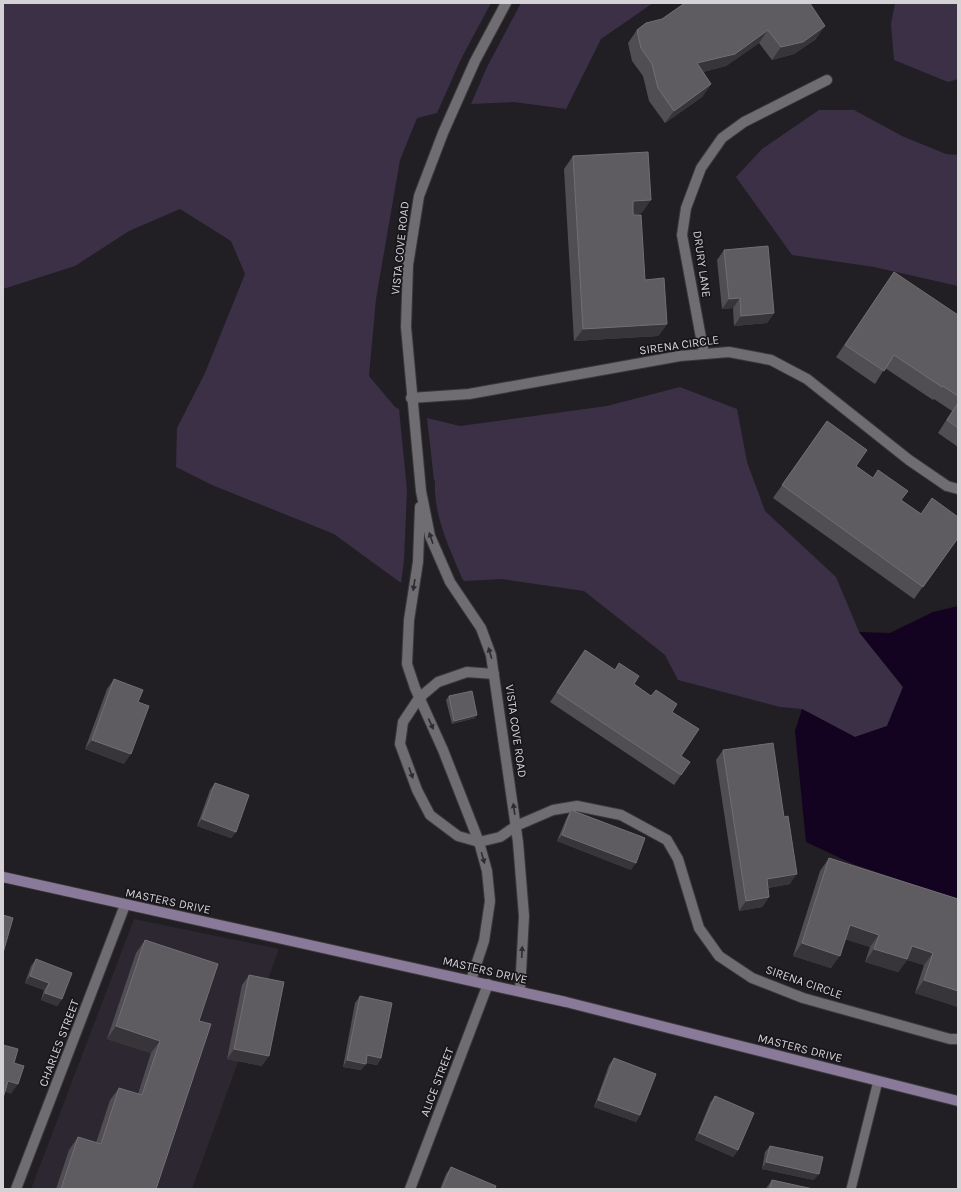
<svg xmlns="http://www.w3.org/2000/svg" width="961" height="1192" font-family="Karla,sans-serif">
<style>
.built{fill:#2c2731}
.green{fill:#3b3046}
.water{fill:#130320}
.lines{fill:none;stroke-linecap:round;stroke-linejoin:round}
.lane-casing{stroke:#3b393d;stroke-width:11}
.street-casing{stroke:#3b393d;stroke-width:12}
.secondary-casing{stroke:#3b393d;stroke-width:12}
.lane{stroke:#6f6c72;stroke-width:9}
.street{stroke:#6f6c72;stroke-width:10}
.secondary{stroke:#8a7a99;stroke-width:10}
.wall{fill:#504e53}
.shaded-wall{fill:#37353a}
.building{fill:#5e5c61;stroke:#716f73}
.oneway{fill:#2e2c31}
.labels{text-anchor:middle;stroke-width:3.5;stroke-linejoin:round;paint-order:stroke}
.street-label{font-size:12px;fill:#d4d2d5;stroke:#18161b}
</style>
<rect width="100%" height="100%" fill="#211f24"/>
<path class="built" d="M134,919L279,949L192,1189H31Z"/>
<g class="green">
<path d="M3,3H491L461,59L437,113L417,118L400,160L376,299L369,376L395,407L399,409L407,490L404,560L401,583L334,534L212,485L176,467L177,428L205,373L245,274L231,241L180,209L129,231L75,266L3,289Z"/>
<path d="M521,3H653L601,39L566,109L514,102L471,104L487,67Z"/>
<path d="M895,3H958V79L948,82L894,60L891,24Z"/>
<path d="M819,110H854L902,136L946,154L958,155V286L874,267L792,255L736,177L762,149Z"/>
<path d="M680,387L737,409L747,462L765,511L836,577L859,632L903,687L887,726L855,737L802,709L780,707L678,680L665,655L584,591L502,579L464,581L462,578C449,547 433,515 435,480H434L427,418L460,426L607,406Z"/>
</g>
<path class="water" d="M958,606V900L853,864L806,842L795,731L802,709L855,737L887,726L903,687L859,632L890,633L933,612Z"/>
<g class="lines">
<defs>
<path id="lane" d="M851,1189L878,1081"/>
<g id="street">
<path d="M506,3L475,61L443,133L419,196L408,265L406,327L421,491L430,536L450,582L481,628L491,655L518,842L524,916L520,991"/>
<path d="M704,354L682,235L686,208L701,168L722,138L744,122L827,80"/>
<path d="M411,398L469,394L680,356L729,352L771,360L807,379L909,460L947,486L958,489"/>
<path d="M420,507L418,562L409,620L407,664L415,688L443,750L479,842L487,871L490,901L484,941L471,980"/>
<path d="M494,674L467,672L438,682L419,698L403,722L400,744L417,790L430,815L458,836L479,842L500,837L516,826L553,810L577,806L621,815L667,840L678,859L699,928L719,956L752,978L803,998L950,1039H958"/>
<path d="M16,1189L125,905"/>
<path d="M410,1189L488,984"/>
</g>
<path id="secondary" d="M3,877L566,1002L958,1101"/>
</defs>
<use href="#lane" class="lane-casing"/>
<use href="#street" class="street-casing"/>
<use href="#secondary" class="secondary-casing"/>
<use href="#lane" class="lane"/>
<use href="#street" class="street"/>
<use href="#secondary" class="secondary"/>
</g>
<g class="wall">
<path d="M685,3L816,39L794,54L772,60L759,43L726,66L703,72L711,84L702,97L665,123L649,101L643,76L632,61L628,43L637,30L662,19Z"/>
<path d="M573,156L642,213L633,214L645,280L667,324L658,336L574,341L564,169Z"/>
<path d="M724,250L774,313L767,323L734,326L733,308L722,309L717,260Z"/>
<path d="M885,285L958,315V447L938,433L952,411L934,399L933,400L885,368L875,384L836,357Z"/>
<path d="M827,421L856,466L901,500L958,538L914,599L773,498Z"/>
<path d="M578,660L634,684L672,712L681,756L690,762L674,785L550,702Z"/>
<path d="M114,679L124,764L85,749L107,689Z"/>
<path d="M449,696L475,718L452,724L446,700Z"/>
<path d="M723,750L790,884L768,888L769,897L762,907L739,911L716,760Z"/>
<path d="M215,783L236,832L231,838L197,826L210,790Z"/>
<path d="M571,810L631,870L557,841L567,817Z"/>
<path d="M829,858L958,899V1007L915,993L924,965L907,960L898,972L865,962L870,947L845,939L831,968L793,956L820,871Z"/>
<path d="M145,940L199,1021L156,1189H56L69,1150L78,1137L96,1143L110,1100L119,1088L138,1094L151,1053L107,1039L136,953Z"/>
<path d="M36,959L62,999L57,1006L41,1000L44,990L25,983L31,966Z"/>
<path d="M249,975L262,1066L227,1059L242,985Z"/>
<path d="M360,996L381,1058L377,1065L366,1063L361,1070L343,1067L355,1003Z"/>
<path d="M614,1058L640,1115L636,1122L594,1107L609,1065Z"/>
<path d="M715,1096L738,1150L733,1157L695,1140L710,1103Z"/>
<path d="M770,1146L814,1180L762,1169L765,1152Z"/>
<path d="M451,1167L495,1189H440L446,1174Z"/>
<path d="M772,1180L813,1189H766L767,1187Z"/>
</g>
<g class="shaded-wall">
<path d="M825,26L816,39L794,54L772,60L781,47Z"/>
<path d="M768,30L759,43L726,66L688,76L697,63Z"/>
<path d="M711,84L702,97L665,123L674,111Z"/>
<path d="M651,200L642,213L624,214L633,201Z"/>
<path d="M740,298L733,308L722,309L729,299Z"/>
<path d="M774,313L767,323L734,326L741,316Z"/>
<path d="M667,324L658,336L574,341L583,329Z"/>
<path d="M477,715L475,718L452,724L454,721Z"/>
<path d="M92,740L131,754L124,764L85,749Z"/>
<path d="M202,819L236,832L231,838L197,826Z"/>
<path d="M562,835L636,863L631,870L557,841Z"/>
<path d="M797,874L790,884L760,889L767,879Z"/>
<path d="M769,897L762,907L739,911L746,901Z"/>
<path d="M850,925L879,935L870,947L841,938Z"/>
<path d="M802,943L840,956L831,968L793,956Z"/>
<path d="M912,946L933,953L924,965L907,960L898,972L865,962L874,949Z"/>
<path d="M30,976L49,983L44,990L25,983Z"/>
<path d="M924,980L958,991V1007L915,993Z"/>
<path d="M45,993L62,999L57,1006L41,1000Z"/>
<path d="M116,1026L160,1041L151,1053L107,1039Z"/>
<path d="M234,1049L269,1056L262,1066L227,1059Z"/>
<path d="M367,1055L381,1058L377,1065L363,1062Z"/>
<path d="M347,1060L366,1064L361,1070L343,1067Z"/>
<path d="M8,1081L18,1084L11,1094L3,1091Z"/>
<path d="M598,1100L640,1115L636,1122L594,1107Z"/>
<path d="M699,1133L738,1150L733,1157L695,1140Z"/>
<path d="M766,1162L819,1174L814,1180L762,1169Z"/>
</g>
<g class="building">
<path d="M685,3H810L811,5L825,26L803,42L781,47L768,30L735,54L697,63L711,84L674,111L658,88L652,64L641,48L637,30L646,23L662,19Z"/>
<path d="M648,152L651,200L633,201V215H641L645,280L664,278L667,324L583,329L573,156Z"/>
<path d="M768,246L774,313L741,316L740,298L729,299L724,250Z"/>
<path d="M894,272L958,315V396L943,386L942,387L894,355L884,371L845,345Z"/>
<path d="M958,403V428L947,420Z"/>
<path d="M827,421L867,450L856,466L873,478L878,470L908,491L901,500L921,514L932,498L958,517V538L923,587L782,485Z"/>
<path d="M585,650L615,670L619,663L639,676L634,684L651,696L656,690L677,704L672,712L699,729L681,756L690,762L681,775L557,692Z"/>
<path d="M114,679L143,690L138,702L149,706L131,754L92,740Z"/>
<path d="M472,691L477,715L454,721L449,696Z"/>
<path d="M773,743L784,817L788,816L797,874L767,879L769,897L746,901L723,750Z"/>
<path d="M215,783L249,795L236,832L202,819Z"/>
<path d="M571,810L645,838L636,863L562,835Z"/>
<path d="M829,858L958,899V991L924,980L933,953L912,946L907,959L874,949L879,935L850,925L840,956L802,943Z"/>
<path d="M3,915L13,918L3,953Z"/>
<path d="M145,940L218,964L199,1021L211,1024L156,1189H61L78,1137L101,1144L119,1088L142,1095L160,1041L116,1026Z"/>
<path d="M36,959L72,973L62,999L45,993L49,983L30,976Z"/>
<path d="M249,975L284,982L269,1056L234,1049Z"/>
<path d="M360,996L392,1003L381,1058L367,1055L366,1064L347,1060Z"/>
<path d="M3,1045L18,1049L14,1063L24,1066L18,1084L8,1081L3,1098Z"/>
<path d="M614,1058L656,1074L640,1115L598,1100Z"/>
<path d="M715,1096L754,1113L738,1150L699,1133Z"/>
<path d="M770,1146L823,1157L819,1174L766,1162Z"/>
<path d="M451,1167L496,1186L495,1189H442Z"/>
<path d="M772,1180L813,1189H770Z"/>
</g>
<defs><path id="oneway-solid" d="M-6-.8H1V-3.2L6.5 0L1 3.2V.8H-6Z"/></defs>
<g class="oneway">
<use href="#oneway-solid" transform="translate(431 538) rotate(-109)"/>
<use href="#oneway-solid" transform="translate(414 585) rotate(99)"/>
<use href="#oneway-solid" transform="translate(490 653) rotate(-107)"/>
<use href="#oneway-solid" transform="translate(431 724) rotate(65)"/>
<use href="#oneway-solid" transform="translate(411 773) rotate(70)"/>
<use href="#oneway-solid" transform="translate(514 809) rotate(-98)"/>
<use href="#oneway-solid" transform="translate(483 858) rotate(74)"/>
<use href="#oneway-solid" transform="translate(522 952) rotate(-87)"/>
</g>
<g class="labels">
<g class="street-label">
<text transform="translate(400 248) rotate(-84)" y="4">VISTA COVE ROAD</text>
<text transform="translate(702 264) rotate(82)" y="4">DRURY LANE</text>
<text transform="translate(679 345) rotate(-8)" y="4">SIRENA CIRCLE</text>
<text transform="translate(516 731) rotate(82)" y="4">VISTA COVE ROAD</text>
<text transform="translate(168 901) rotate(12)" y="4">MASTERS DRIVE</text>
<text transform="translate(485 970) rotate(13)" y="4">MASTERS DRIVE</text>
<text transform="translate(804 982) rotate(19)" y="4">SIRENA CIRCLE</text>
<text transform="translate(59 1043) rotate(-69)" y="4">CHARLES STREET</text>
<text transform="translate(800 1048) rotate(14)" y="4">MASTERS DRIVE</text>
<text transform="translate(437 1082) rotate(-69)" y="4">ALICE STREET</text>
</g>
</g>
<rect width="961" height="1192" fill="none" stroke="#d4d2d5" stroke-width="8"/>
</svg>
